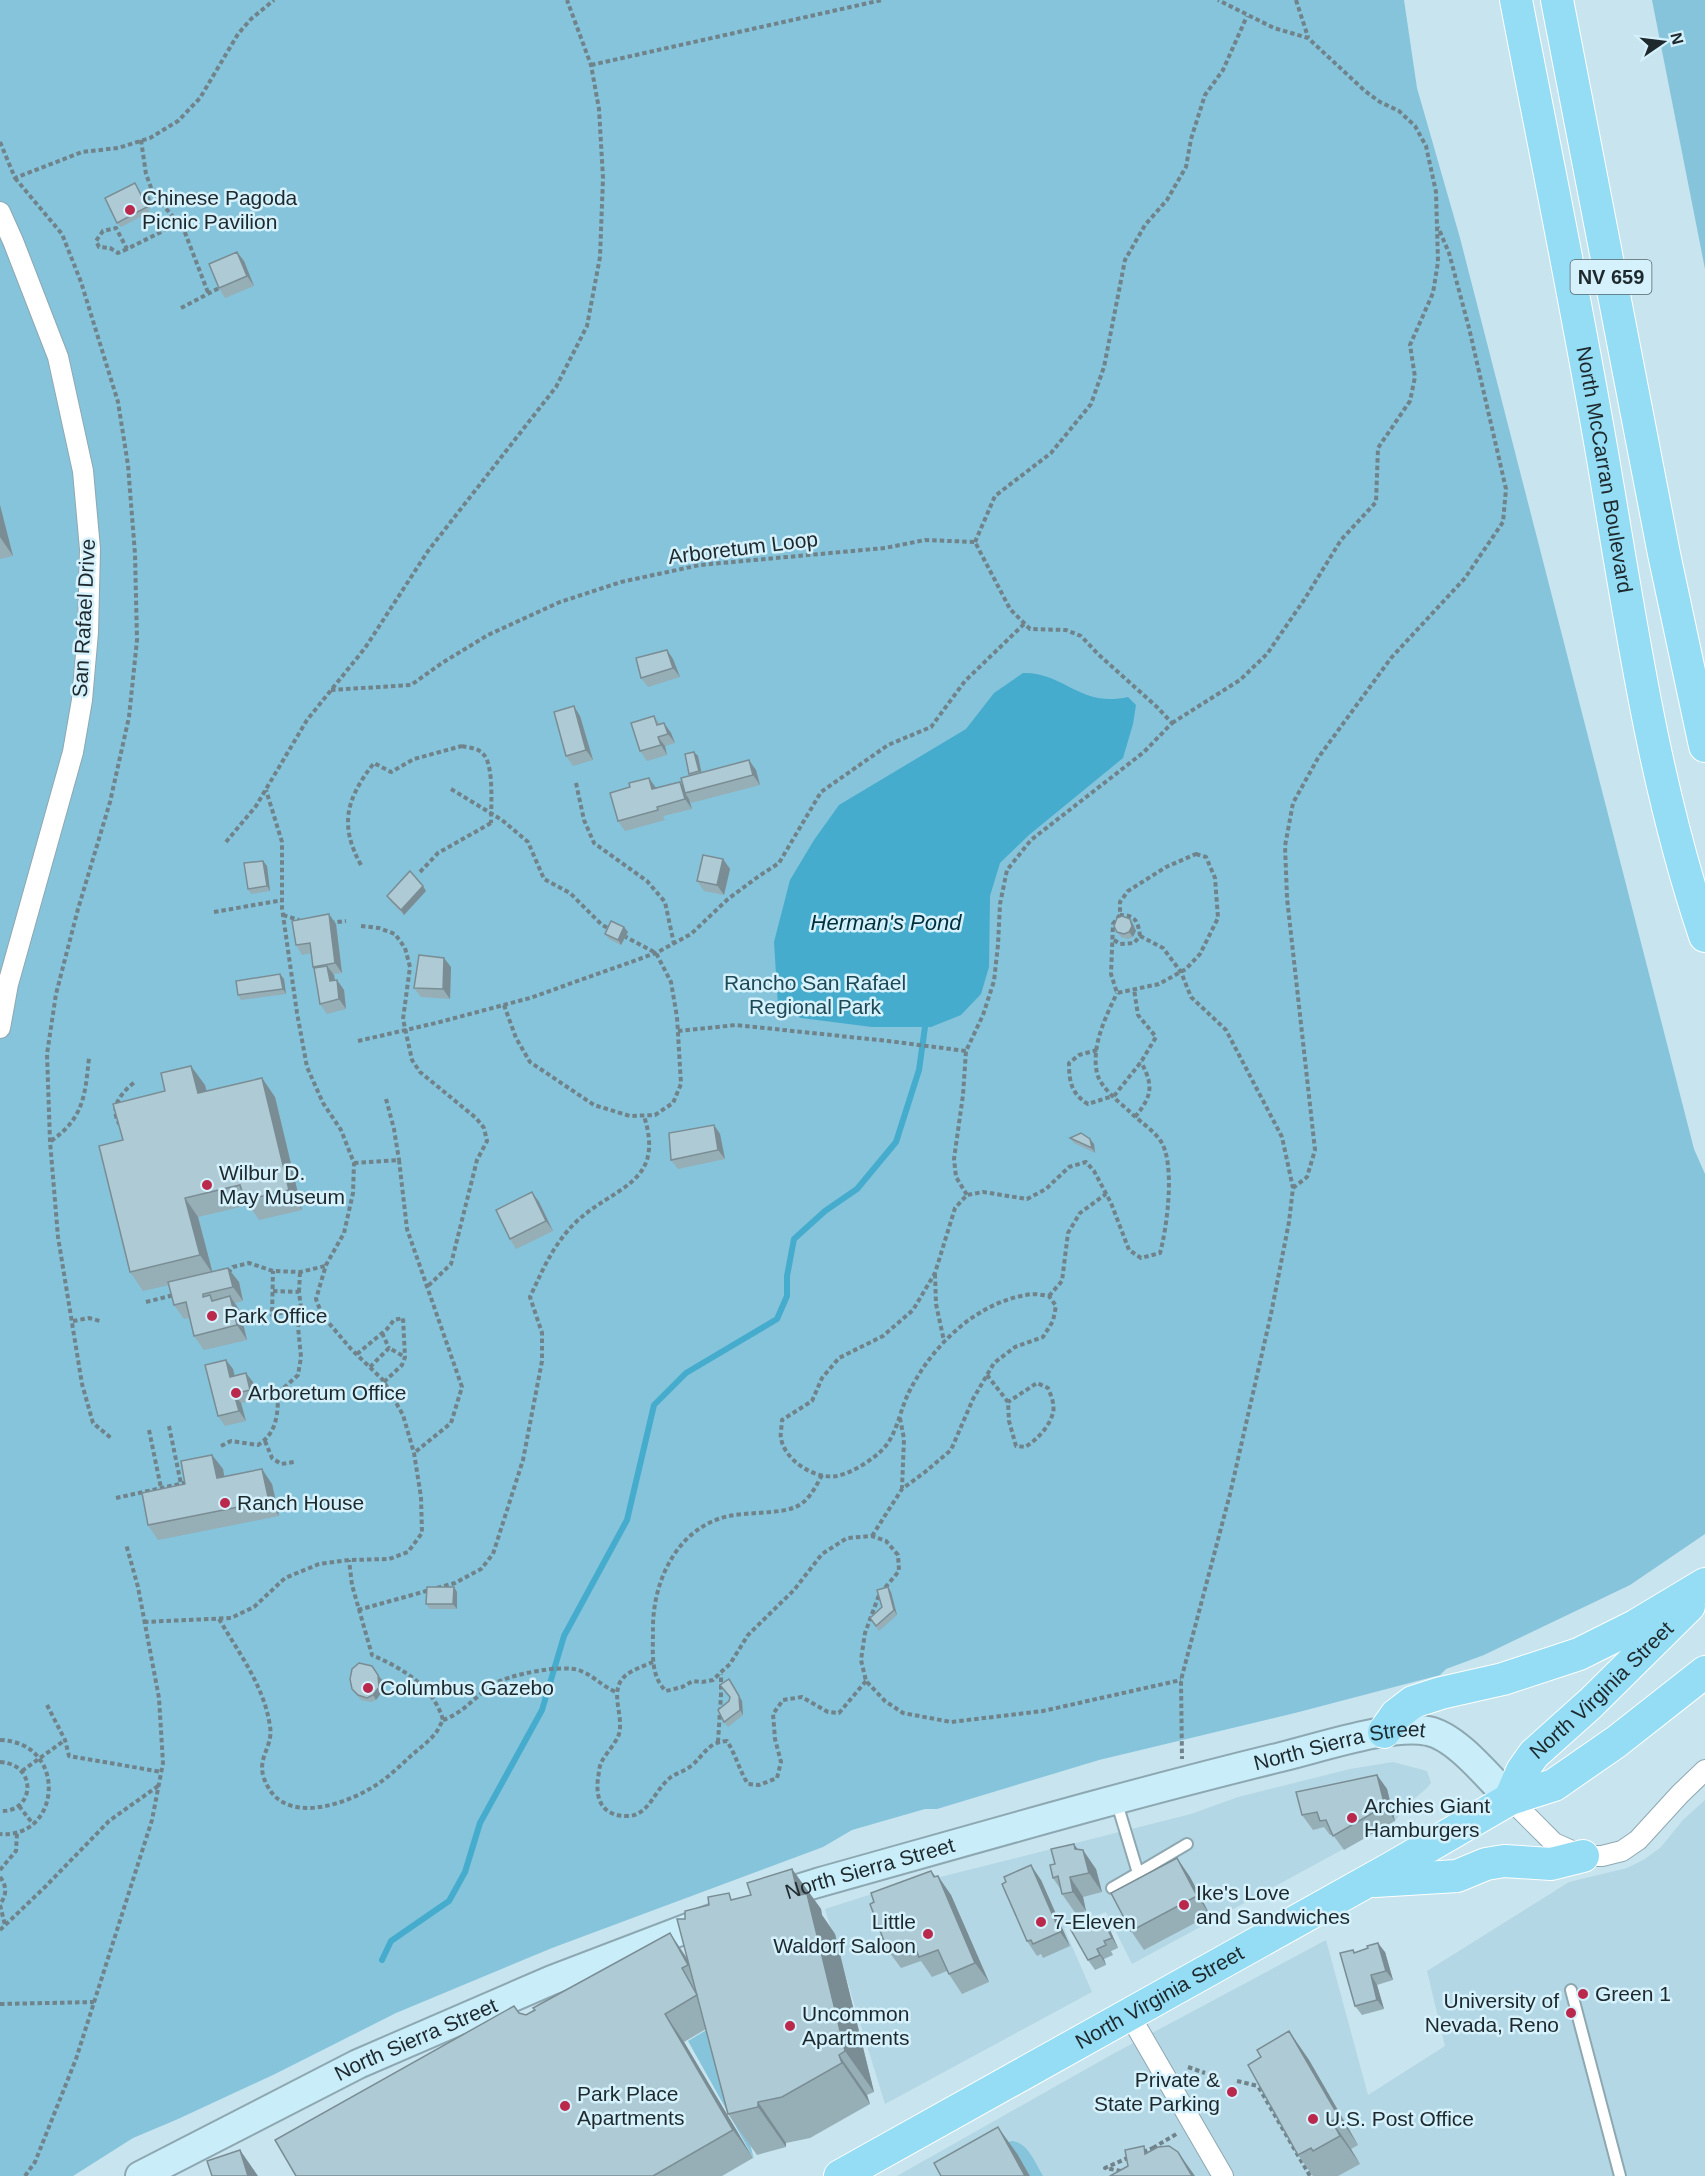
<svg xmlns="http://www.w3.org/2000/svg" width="1705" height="2176" font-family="Helvetica,sans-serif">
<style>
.built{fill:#b3d7e4}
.green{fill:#85c4db}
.water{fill:#46accd}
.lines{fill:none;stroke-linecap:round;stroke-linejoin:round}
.stream{stroke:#46accd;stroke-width:6}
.service-casing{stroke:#8ea8b2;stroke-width:14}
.minor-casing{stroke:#8ea8b2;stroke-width:22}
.secondary-casing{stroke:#8ea8b2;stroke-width:32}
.primary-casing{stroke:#fff;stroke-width:34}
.path{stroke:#70838a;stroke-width:4;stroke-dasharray:4.5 3;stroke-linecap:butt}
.service{stroke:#fff;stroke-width:10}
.minor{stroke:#fff;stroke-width:20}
.secondary{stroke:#c9eefa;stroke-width:28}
.primary{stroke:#94ddf4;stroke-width:32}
.path-bridge{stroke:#70838a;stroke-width:4;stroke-dasharray:4.5 3;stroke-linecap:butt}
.wall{fill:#96aeb6}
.shaded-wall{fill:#7a8d94}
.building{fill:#aecad4;stroke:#7a8d94;stroke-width:1.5}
.poi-dot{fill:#ba294c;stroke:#d5f1fc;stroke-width:2}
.labels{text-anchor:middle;stroke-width:5;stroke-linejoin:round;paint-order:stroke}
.shield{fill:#d5f1fc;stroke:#55656b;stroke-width:1.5}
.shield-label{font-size:20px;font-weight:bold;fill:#1e292d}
.poi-label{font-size:21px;fill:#1e292d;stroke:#d5f1fc;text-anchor:start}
.street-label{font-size:21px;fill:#1e292d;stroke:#d5f1fc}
.park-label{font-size:21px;fill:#1d4957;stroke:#d5f1fc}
.water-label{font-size:22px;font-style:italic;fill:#00303e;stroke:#d5f1fc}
</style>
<rect width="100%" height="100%" fill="#c8e4ef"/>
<g class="built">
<path d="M1393,1762L1427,1771L1431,1783L1427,1788L1408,1804L1395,1821L1132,1964L1106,1912L1064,1928L1092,1992L885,2104L825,1909L872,1894L1191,1814L1238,1797L1350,1769Z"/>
<path d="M1705,1800V2176H897L1111,2055L1326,1940L1368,2095L1445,2046L1427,1971L1569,1882L1627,1868L1645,1859L1661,1847L1683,1820Z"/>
</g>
<g class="green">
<path d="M0,0H1404L1417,88L1460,238L1694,1149L1705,1174V1534L1630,1585L1484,1655L1446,1669L1440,1675L1295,1713L1099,1760L937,1809H925L852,1830L823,1847L552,1948L396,2013L275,2074L178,2119L133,2138L73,2176H0Z"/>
<path d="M1652,0H1705V269Z"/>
<path d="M718,2023L754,2159L688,2041Z"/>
<path d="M1011,2141C1027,2141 1036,2164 1043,2176H1030L1018,2155L942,2176Z"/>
</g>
<path class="water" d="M1023,673C1064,672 1080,708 1128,697L1136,705L1133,724L1123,758L1029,835L1000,863L990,896L989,967L981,994L961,1015L931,1027H872L801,1018L778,1006L774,942L790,880L814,840L839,805L966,729L994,693Z"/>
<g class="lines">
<path class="stream" d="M382,1960L391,1941L449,1901L465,1872L480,1823L542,1710L564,1636L627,1520L654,1405L686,1373L777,1319L787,1296V1276L794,1239L825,1211L857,1189L896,1142L919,1070L925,1027"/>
<defs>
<g id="service">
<path d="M1116,1800L1138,1873L1187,1844"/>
<path d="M1112,1888L1138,1873"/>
<path d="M1571,1990L1620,2176"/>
</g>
<g id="minor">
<path d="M0,212L13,241L58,357L83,471L90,549L88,632L82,700L73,752L8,984L0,1028"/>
<path d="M1510,1799L1554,1843L1583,1856H1602L1622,1851L1638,1840L1680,1794L1705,1770"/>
<path d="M1129,2014L1223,2176"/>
</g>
<g id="secondary">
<path id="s1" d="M769,1898L817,1883C971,1840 1125,1795 1281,1757C1319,1748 1392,1723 1428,1731C1456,1736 1489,1778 1510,1799"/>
<path id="s2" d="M140,2176L358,2064L552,1980L717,1917"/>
</g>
<g id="primary">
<path id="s3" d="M1516,0C1545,151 1576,301 1602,453C1630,616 1652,779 1705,936"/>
<path d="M1557,0L1664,554L1705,746"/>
<path d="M1384,1732L1396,1715L1413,1702L1441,1693L1503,1679L1579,1654L1635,1626L1705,1584"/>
<path id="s4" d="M1510,1799L1522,1771L1534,1754L1591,1703L1689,1606"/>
<path d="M1375,1881L1457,1876L1486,1864L1504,1861L1551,1864L1583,1856"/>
<path id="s5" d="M840,2176L1393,1867L1510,1799L1554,1785L1616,1742L1705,1672"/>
</g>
</defs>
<use href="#service" class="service-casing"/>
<use href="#minor" class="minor-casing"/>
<use href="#secondary" class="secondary-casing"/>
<use href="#primary" class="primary-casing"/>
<g class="path">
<path d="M1296,0L1308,37"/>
<path d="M591,65L882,0"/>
<path d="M141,140L146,174L153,193L184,230L209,295"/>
<path d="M0,142L15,178L82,152L118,148L150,138L178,121L200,98L238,34L251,19L274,0"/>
<path d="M15,178L62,234L81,282L118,402L128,465L135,554L137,640L129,717L110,802L78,909L56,994L47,1054L50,1141L58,1237L82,1384L93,1423L111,1438"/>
<path d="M148,207L150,205L148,197L153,193"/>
<path d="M127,249L118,253L110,248L99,247L96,241L103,231L116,228L127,249L179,223"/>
<path d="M181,308L221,287"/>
<path d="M975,542L995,496L1051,453L1091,404L1104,367L1125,260L1145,225L1167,200L1186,167L1191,139L1205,95L1223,70L1247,16"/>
<path d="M331,690L411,685L442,663L488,635L560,602L621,582L700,565L885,548L925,540L975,542L1010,609L1030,629L1066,630L1081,636L1098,654L1158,708L1172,723L1144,752L1031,840L1007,870L1000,904L998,945L994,981L983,1015L966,1051L963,1095L954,1159L956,1177L967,1195"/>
<path d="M1172,723L1240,680L1267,654L1304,600L1341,540L1376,502L1378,448L1410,401L1415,377L1410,345L1433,293L1438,262L1436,192L1426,146L1415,126L1399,111L1380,102L1365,91L1308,38L1274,28L1218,0"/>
<path d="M576,783L584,820L594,843L647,881L665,902L674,944"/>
<path d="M451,789L502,820L528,842L544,879L570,893L602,925L610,929"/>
<path d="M226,842L256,806L307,720L365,648L428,551L556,387L587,326L600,257L603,178L599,109L591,65L567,0"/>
<path d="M1196,854L1206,857L1215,878L1218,918L1200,954L1186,969L1159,984L1117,993L1111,974L1113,924L1120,915V902L1128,891L1166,867Z"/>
<path d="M361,865C339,825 346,799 374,763L391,772L414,759L462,746"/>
<path d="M420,872L438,853L491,823"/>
<path d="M214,912L283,900"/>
<path d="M283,915L299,920"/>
<path d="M330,923L346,921"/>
<path d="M361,926L379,928L395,934L405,948L410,967L403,1019L412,1060L420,1072L476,1118L484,1128L487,1141L477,1160L451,1264L426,1288"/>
<path d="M1140,936L1163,948L1181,972L1191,997L1226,1030L1282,1137L1293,1188L1289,1222L1271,1314L1230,1494L1181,1680L1182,1759"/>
<path d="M1114,940L1120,944L1134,943L1140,936C1138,922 1136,915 1120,915"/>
<path d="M504,1005L516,1038L530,1062L594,1105L630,1116L655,1115L673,1103L681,1084L677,1017L671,982L656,953L622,935"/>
<path d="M678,1031L736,1025L888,1041L966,1051"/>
<path d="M358,1041L436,1023L530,998L656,953L691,934L728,899L759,876L779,863L821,792L888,745L931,727L965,681L1024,624"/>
<path d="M1097,1050L1079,1055L1069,1063C1069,1083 1072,1094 1088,1104L1113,1096"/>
<path d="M1114,1096L1141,1062L1156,1037L1138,1015L1134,989"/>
<path d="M386,1099L394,1129L399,1160"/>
<path d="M1135,1117C1152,1096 1154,1086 1141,1062"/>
<path d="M120,1125C108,1107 122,1092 136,1081"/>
<path d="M51,1141C84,1118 85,1095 89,1058"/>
<path d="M354,1163L399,1160L407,1229L462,1387L451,1423L414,1453"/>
<path d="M1293,1188L1307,1177L1315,1150L1287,898L1285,846L1293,803L1318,758L1391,658L1465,578L1503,522L1506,489L1469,328L1449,253L1438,227"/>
<path d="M228,1273L233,1267L249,1263L273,1271L300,1272L325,1266"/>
<path d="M935,1274L936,1304L944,1341"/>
<path d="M273,1291L299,1292L301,1308"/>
<path d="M299,1292L300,1272"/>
<path d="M1049,1296L1062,1281L1068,1233L1080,1213L1106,1194"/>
<path d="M146,1302L174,1295"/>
<path d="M73,1321L89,1318L100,1321"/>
<path d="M382,1333L389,1348"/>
<path d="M357,1354L387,1329L394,1320L403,1318L405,1357L402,1365L384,1382"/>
<path d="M370,1367L389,1348L405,1357"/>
<path d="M987,1375L1008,1402L1009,1421L1016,1446L1025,1447C1037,1440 1049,1427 1053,1413C1055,1405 1051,1395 1048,1388L1037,1383L1008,1402"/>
<path d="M900,1418L904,1439L902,1488"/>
<path d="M169,1426L181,1484"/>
<path d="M149,1430L161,1488"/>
<path d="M265,1441L272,1458L281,1464L294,1462"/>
<path d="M221,1446L231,1441L258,1445C277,1433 278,1414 278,1393L298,1375L301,1357L298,1327L301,1308L272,1315L273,1271"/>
<path d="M822,1475C815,1488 808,1503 793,1508C774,1514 749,1512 729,1516C677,1527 652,1582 653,1631C653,1652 650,1676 666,1691L682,1687L693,1681L702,1682L713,1680L720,1673L730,1664L748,1635L794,1590L822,1554L847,1538L872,1536L886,1541L898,1555L899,1571L879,1595L865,1633L861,1660L866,1681L885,1701L903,1713L951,1722L1043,1711L1181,1680"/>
<path d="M116,1498L189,1482"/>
<path d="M872,1536L902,1489L925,1472L951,1450L973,1399L994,1363L1015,1347L1043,1337L1053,1321L1056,1306L1049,1296C1042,1295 1034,1293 1026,1295C974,1304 931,1347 908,1394C900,1411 897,1433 884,1448C874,1459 852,1473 837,1476C815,1480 784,1460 781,1438C780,1433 782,1426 782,1420L812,1401L822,1378L839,1358L883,1336L913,1310L935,1273L955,1208L967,1195L983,1192L1027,1199L1046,1189L1069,1167L1086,1162L1094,1171L1111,1203L1129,1250L1141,1258L1160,1253C1167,1228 1176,1162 1160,1140C1152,1129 1139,1121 1129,1111C1119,1102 1100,1087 1097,1073C1091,1046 1106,1016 1117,993"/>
<path d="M437,1588L455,1583L481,1569L493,1554L523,1460L542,1361V1333L530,1297C543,1269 553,1245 575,1223C613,1186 666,1185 644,1116"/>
<path d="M358,1610L430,1590"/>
<path d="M219,1619C239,1653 264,1686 270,1726C274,1750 252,1759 268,1787C290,1827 355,1801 382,1781C393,1773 403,1763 413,1754C420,1748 428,1742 434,1735C438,1731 440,1725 443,1720C434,1687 402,1668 372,1655L352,1585L349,1560"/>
<path d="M144,1622L231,1618L254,1607L285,1578L319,1564L349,1560L389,1559L408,1552L422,1533L421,1497L414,1453L403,1415L383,1380L351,1349L322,1315L316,1299L326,1265L344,1233L353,1193L354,1163L341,1130L323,1103L307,1067L297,1013L282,908V842L266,790"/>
<path d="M653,1662C644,1666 631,1670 624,1677C609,1692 624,1715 619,1734C616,1743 607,1752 602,1761C599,1766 599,1773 598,1778C595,1802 604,1817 629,1816C649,1815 655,1789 671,1777C677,1773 685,1771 691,1766C704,1756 707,1742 727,1741C736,1755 739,1770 748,1784L759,1785L777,1778L781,1762L775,1739L773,1714L783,1700L802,1697L828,1712L839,1713L866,1681"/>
<path d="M47,1705L65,1740L69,1756L162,1772"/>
<path d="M443,1720C463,1713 475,1697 492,1685C507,1675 564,1663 581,1671C594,1676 603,1687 616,1692"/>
<path d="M0,1740C68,1742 62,1839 0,1834"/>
<path d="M718,1742L721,1695V1674"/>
<path d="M0,1762C38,1764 35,1813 0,1811"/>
<path d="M22,1771L65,1740"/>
<path d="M19,1806L33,1824"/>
<path d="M0,1870L16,1851L17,1832"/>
<path d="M0,1877C7,1886 7,1895 0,1904"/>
<path d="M0,1905L5,1925"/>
<path d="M0,1930L46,1886L109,1821L158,1786"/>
<path d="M0,2004L94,2002"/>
<path d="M1188,2067L1205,2073"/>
<path d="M1237,2081L1258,2086"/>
<path d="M1263,2083L1258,2086L1310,2176"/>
<path d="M1153,2148L1178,2133"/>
<path d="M1143,2152L1153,2148L1155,2153"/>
<path d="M1121,2171L1105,2168L1130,2157"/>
<path d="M25,2176L35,2162L76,2059L152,1820L163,1763L159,1698L138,1587L126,1544"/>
</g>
<use href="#service" class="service"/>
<use href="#minor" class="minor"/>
<use href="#secondary" class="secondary"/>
<use href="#primary" class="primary"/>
<path class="path-bridge" d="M462,746C470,748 479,748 484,755C494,767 491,806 491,823"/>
</g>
<g class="wall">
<path d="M138,188L150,212L121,227L117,223Z"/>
<path d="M237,252L244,261L254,286L225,298L219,288Z"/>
<path d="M0,505L13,556L0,559Z"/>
<path d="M667,650L673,659L680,677L648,687L641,678Z"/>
<path d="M580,716L593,760L573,766L566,756Z"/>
<path d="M654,716L660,724L664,723L671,733L675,743L665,746L667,755L647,761L640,751Z"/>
<path d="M694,752L698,756L702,773L756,770L760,785L691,803L689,799L692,809L663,816L665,820L625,831L618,821L656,788L680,782L683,787L691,776L689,774Z"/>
<path d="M723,859L730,869L724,895L704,891L697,881Z"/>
<path d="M263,861L267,866L270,891L251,894L248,889Z"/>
<path d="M423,886L426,891L404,915L390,901L387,896Z"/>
<path d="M1130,919L1133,924L1136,931L1133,937L1128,939L1121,937L1117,932Z"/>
<path d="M336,924L342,973L334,974L335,981L337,980L344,990L346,1009L327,1014L320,1004L311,953L302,955L296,945Z"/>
<path d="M624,927L628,932L621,945L609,939L605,934Z"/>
<path d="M451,967L450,999L421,997L414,988Z"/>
<path d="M280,974L284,979L286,994L241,1000L238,995Z"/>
<path d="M205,1085L206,1091L275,1097L302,1210L259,1220L249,1205L198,1217L212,1272L239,1282L243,1301L235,1303L240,1311L247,1340L204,1350L194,1336L190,1318L184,1319L174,1305L169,1285L143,1291L130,1272L123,1140Z"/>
<path d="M714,1125L720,1134L725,1159L678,1169L671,1160Z"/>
<path d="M1070,1138L1090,1139L1094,1144L1095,1153L1074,1143Z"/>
<path d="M532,1192L539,1202L553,1231L516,1249L510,1239Z"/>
<path d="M226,1360L233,1369L234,1376L253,1382L257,1400L241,1403L246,1421L225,1426L218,1416Z"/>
<path d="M212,1455L223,1469L224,1477L272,1484L279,1516L158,1540L148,1525Z"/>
<path d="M454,1587L457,1592V1609H430L426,1604Z"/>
<path d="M888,1587L891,1592L897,1615L879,1631L873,1623L882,1607Z"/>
<path d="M372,1666L382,1680V1692L376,1700L371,1702L361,1700L352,1689Z"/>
<path d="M732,1684L742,1701L743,1715L728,1727L724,1722L730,1698L720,1685Z"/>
<path d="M1377,1775L1387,1789L1395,1821L1344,1850L1333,1835H1330L1324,1827L1313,1830L1302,1815Z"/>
<path d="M1074,1844L1077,1849L1096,1869L1102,1892L1083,1897L1086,1911L1076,1914L1062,1894L1061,1890L1053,1878L1055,1864Z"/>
<path d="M1177,1858L1190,1877L1210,1915L1144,1950L1131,1931Z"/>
<path d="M792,1869L821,1909L822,1915L835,1934L874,2092L867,2095L870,2104L810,2138L786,2143V2147L757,2155L728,2114L706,2029L684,2042L753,2158L722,2176H296L519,2013L526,2015L670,1933L687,1958L685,1919L734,1899L751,1895Z"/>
<path d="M931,1871L951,1895L989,1982L962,1994L947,1971L932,1977L921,1961L901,1968L887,1949L874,1902Z"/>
<path d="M1041,1880L1070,1946L1043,1958L1041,1954L1037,1956L1027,1941Z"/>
<path d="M1094,1919L1097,1924L1103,1920L1110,1930L1118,1948L1111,1951L1113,1955L1104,1959L1106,1965L1095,1970L1088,1960Z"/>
<path d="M1353,1950L1355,1952H1385L1393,1980L1377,1985L1384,2009L1362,2015L1355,2006Z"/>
<path d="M1289,2031L1309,2060L1358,2145L1351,2149L1360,2164L1338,2176H1313L1298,2155L1261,2057Z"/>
</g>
<g class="shaded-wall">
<path d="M237,252L244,261L254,286L247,276Z"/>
<path d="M0,505L13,556L0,537Z"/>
<path d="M667,650L673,659L680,677L673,668Z"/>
<path d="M574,706L580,716L593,760L586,750Z"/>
<path d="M664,723L671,733L675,743L668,734Z"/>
<path d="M658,737L665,746L667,755L661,745Z"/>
<path d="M694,752L698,756L702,776L699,771Z"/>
<path d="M749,760L756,770L760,785L753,775Z"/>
<path d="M649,778L656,788L659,799L652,789Z"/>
<path d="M680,782L687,792L685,793L689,799L692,809L685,799Z"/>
<path d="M723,859L730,869L724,895L717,885Z"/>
<path d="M263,861L267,866L270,891L267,886Z"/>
<path d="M423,886L426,891L404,915L401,910Z"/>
<path d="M329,914L336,924L342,973L335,963Z"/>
<path d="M1130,919L1133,924L1136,931L1133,937L1129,932Z"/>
<path d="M624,927L628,932L621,945L618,940Z"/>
<path d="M444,958L451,967L450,999L443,989Z"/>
<path d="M327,966L334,975L337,991L330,981Z"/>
<path d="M280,974L284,979L286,994L283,989Z"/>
<path d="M337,980L344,990L346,1009L339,999Z"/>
<path d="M191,1066L205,1085L212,1112L198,1093Z"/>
<path d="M262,1078L275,1097L302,1210L289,1190Z"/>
<path d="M714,1125L720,1134L725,1159L718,1150Z"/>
<path d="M1090,1139L1094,1144L1095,1153L1092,1148Z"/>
<path d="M532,1192L539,1202L553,1231L546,1221Z"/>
<path d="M185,1198L198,1217L213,1274L200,1255Z"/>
<path d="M228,1268L239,1282L243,1301L233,1287Z"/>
<path d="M230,1296L240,1311L247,1340L237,1325Z"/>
<path d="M226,1360L233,1369L237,1386L230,1377Z"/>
<path d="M246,1373L253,1382L257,1400L250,1390Z"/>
<path d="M234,1394L241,1403L246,1421L239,1411Z"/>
<path d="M212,1455L223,1469L227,1492L217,1478Z"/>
<path d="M262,1469L272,1484L279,1516L269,1501Z"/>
<path d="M454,1587L457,1592V1609L453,1604Z"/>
<path d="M888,1587L891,1592L897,1615L894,1610Z"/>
<path d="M378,1675L382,1680V1692L376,1700L373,1695Z"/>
<path d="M729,1679L742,1701L743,1715L740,1710Z"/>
<path d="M1377,1775L1387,1789L1395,1821L1385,1806Z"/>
<path d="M1074,1844L1086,1861L1083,1850L1096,1869L1102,1892L1089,1873L1075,1849Z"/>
<path d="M1177,1858L1190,1877L1210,1915L1197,1896Z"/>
<path d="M1031,1865L1041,1880L1070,1946L1060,1932Z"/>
<path d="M792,1869L821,1909L822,1915L835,1934L874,2092L845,2051L798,1895Z"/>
<path d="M931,1871L943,1887L938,1876L951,1895L989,1982L975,1963Z"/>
<path d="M1070,1877L1083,1897L1086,1911L1073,1892Z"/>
<path d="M1103,1920L1110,1930L1118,1948L1112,1938Z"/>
<path d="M670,1933L689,1962L688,1965Z"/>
<path d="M1378,1943L1385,1952L1393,1980L1386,1971Z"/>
<path d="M1097,1949L1104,1959L1106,1965L1100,1955Z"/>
<path d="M1371,1975L1377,1985L1384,2009L1377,2000Z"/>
<path d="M665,2014L684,2042L753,2158L733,2130Z"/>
<path d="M1289,2031L1309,2060L1358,2145L1339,2117Z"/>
<path d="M839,2055L867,2095L870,2104L842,2063Z"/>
<path d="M758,2102L786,2143V2147L758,2107Z"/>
<path d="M1332,2121L1351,2149L1360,2164L1340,2136Z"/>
<path d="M998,2127L1018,2155L1030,2176H1025Z"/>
<path d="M240,2150L258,2176H248Z"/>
<path d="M1178,2152L1195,2176H1192Z"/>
</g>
<g class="building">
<path d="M135,183L147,207L117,223L105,198Z"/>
<path d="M237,252L247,276L219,288L209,264Z"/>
<path d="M667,650L673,668L641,678L636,658Z"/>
<path d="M574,706L586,750L566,756L554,712Z"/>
<path d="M654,716L657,725L664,723L668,734L658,737L661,745L640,751L631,723Z"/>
<path d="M694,752L699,771L689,774L685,754Z"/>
<path d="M749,760L753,775L685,793L681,778Z"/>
<path d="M649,778L652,789L680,782L685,799L657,807L658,810L618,821L610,793L630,787L629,783Z"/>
<path d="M703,855L723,859L717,885L697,881Z"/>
<path d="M263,861L267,886L248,889L244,863Z"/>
<path d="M410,871L423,886L401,910L387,896Z"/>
<path d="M329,914L335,963L313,967L310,943L296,945L292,921Z"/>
<path d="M1122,916L1130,919L1132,926L1129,932L1124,934L1117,932L1114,926L1117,918Z"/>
<path d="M611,921L624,927L618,940L605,934Z"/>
<path d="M419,955L444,958L443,989L414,988Z"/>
<path d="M327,966L330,981L337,980L339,999L320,1004L314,968Z"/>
<path d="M280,974L283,989L238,995L236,981Z"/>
<path d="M191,1066L198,1093L262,1078L289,1190L245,1200L240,1185L185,1198L200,1255L130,1272L99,1146L123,1140L113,1104L165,1091L161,1073Z"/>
<path d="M714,1125L718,1150L671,1160L669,1133Z"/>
<path d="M1081,1133L1090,1139L1092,1148L1070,1138Z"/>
<path d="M532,1192L546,1221L510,1239L496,1210Z"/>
<path d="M228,1268L233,1287L203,1294V1297L210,1295L212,1301L230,1296L237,1325L194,1336L186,1302L174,1305L168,1282Z"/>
<path d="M226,1360L230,1377L246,1373L250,1390L234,1394L239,1411L218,1416L205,1365Z"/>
<path d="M212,1455L217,1478L262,1469L269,1501L148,1525L142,1493L185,1484L181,1461Z"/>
<path d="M427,1587H454L453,1604H426Z"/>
<path d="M888,1587L894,1610L876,1626L870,1618L882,1607L877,1590Z"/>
<path d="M359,1663L372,1666L378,1675L379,1687L373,1695L367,1698L358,1695L352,1689L350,1679L352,1669Z"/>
<path d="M729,1679L739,1696L740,1710L724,1722L718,1710L729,1701L730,1697L720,1685Z"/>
<path d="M1377,1775L1385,1806L1333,1836L1326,1820L1320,1821L1317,1812L1302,1815L1296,1792Z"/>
<path d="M1074,1844L1075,1849L1083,1850L1089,1873L1070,1877L1073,1892L1062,1894L1058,1876L1053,1878L1050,1865L1055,1864L1051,1849Z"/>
<path d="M1177,1858L1197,1896L1131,1931L1111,1893Z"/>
<path d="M1031,1865L1060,1932L1033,1944L1031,1940L1027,1941L1002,1884L1006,1882L1004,1877Z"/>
<path d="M792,1869L798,1895L807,1894L845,2051L839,2055L842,2063L782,2097L758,2102V2107L728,2114L677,1919H685V1911L709,1905L708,1897L729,1893L731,1900L751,1895L747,1883Z"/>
<path d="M931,1871L934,1877L938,1876L975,1963L949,1974L938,1950L919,1957L912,1940L887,1949L870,1904L874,1902L871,1893Z"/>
<path d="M1094,1919L1096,1924L1103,1920L1112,1938L1104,1941L1106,1945L1097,1949L1100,1955L1088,1960L1071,1930Z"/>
<path d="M670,1933L688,1965L682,1968L697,1995L665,2014L733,2130L653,2176H296L275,2140L514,2006L519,2013L526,2015L535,2010L533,2008Z"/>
<path d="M1378,1943L1386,1971L1371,1975L1377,2000L1355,2006L1340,1953L1353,1950L1354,1953L1368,1948L1367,1946Z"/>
<path d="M1289,2031L1339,2117L1332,2121L1340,2136L1313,2151L1311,2148L1298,2155L1248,2065L1261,2057L1257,2050Z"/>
<path d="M998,2127L1025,2176H941L934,2163Z"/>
<path d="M1144,2146L1145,2154L1158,2147L1169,2146L1178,2152L1192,2176H1110L1128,2166L1125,2150Z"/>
<path d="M240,2150L248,2176H212L207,2161Z"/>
</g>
<g class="poi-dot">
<circle cx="130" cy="210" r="6"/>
<circle cx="207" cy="1185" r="6"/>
<circle cx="212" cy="1316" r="6"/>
<circle cx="236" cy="1393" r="6"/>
<circle cx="225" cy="1503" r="6"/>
<circle cx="368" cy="1688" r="6"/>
<circle cx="1352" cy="1818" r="6"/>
<circle cx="1184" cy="1905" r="6"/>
<circle cx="1041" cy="1922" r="6"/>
<circle cx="928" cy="1934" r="6"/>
<circle cx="1583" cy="1994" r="6"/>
<circle cx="1571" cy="2013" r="6"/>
<circle cx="790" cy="2026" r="6"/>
<circle cx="1232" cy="2092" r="6"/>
<circle cx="565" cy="2106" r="6"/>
<circle cx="1313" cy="2119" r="6"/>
</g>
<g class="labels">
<rect class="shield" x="1570.5" y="260" width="81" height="34" rx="4.5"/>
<g class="shield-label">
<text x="1611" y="284">NV 659</text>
</g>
<g class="poi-label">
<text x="142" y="205">Chinese Pagoda<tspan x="142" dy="24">Picnic Pavilion</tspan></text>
<text x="219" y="1180">Wilbur D.<tspan x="219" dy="24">May Museum</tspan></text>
<text x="224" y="1323">Park Office</text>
<text x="248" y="1400">Arboretum Office</text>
<text x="237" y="1510">Ranch House</text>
<text x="380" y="1695">Columbus Gazebo</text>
<text x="1364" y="1813">Archies Giant<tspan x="1364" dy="24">Hamburgers</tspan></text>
<text x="1196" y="1900">Ike's Love<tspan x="1196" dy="24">and Sandwiches</tspan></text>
<text x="916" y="1929" text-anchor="end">Little<tspan x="916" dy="24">Waldorf Saloon</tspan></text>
<text x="1053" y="1929">7-Eleven</text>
<text x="1595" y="2001">Green 1</text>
<text x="1559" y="2008" text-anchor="end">University of<tspan x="1559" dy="24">Nevada, Reno</tspan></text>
<text x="802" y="2021">Uncommon<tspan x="802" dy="24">Apartments</tspan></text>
<text x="1220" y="2087" text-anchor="end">Private &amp;<tspan x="1220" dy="24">State Parking</tspan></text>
<text x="577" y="2101">Park Place<tspan x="577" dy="24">Apartments</tspan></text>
<text x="1325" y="2126">U.S. Post Office</text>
</g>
<g class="street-label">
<text dy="7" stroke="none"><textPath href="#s3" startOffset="478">North McCarran Boulevard</textPath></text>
<text transform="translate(743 548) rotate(-7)" y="7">Arboretum Loop</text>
<text transform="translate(84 618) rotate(-87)" y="7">San Rafael Drive</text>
<text dy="7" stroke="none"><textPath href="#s4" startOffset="144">North Virginia Street</textPath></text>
<text dy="7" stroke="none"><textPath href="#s1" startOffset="591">North Sierra Street</textPath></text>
<text dy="7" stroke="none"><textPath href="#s1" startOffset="105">North Sierra Street</textPath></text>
<text dy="7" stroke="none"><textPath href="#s5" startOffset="366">North Virginia Street</textPath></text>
<text dy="7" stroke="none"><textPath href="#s2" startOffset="308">North Sierra Street</textPath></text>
</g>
<g class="park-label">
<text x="815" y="990">Rancho San Rafael<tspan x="815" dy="24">Regional Park</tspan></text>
</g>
<g class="water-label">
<text x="886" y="930">Herman's Pond</text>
</g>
</g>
<g transform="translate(1663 42) rotate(76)" stroke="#d5f1fc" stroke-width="4.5" paint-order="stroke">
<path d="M0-4.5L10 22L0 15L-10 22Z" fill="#1e292d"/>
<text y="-9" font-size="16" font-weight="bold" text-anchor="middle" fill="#1e292d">N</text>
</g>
</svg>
